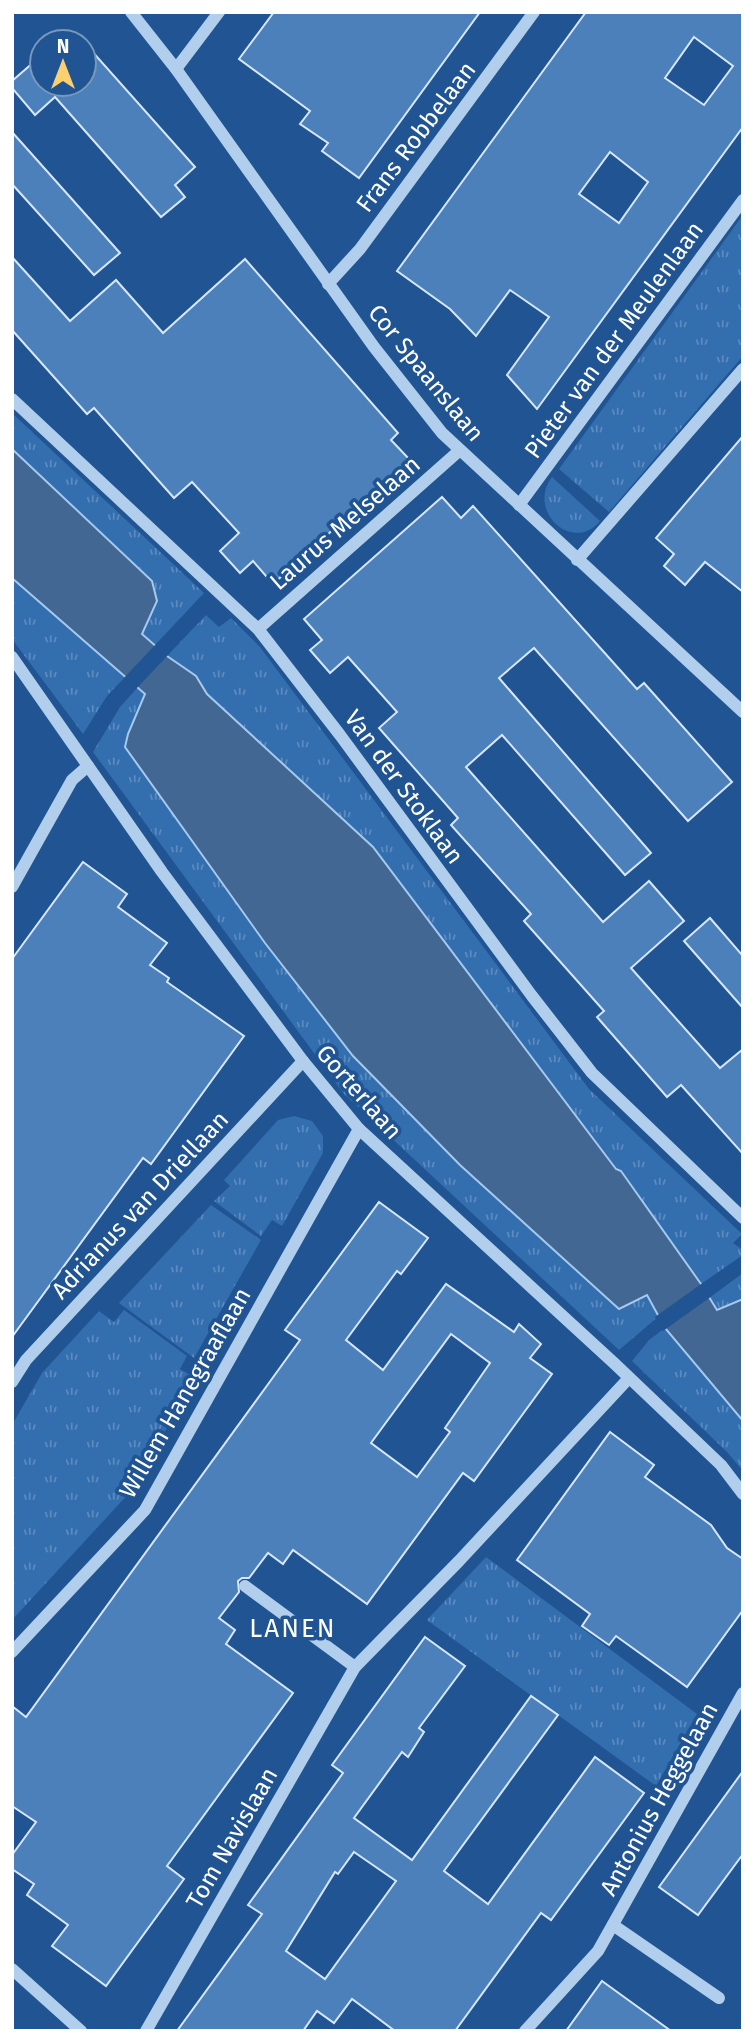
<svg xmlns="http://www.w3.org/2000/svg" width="755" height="2043" font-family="'Fira Sans',sans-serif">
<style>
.grass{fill:url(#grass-tufts)}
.water{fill:#416792;stroke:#a5c9ef;stroke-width:2}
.pier{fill:#205492}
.building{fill:#4c80ba;stroke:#d7e7fa;stroke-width:2;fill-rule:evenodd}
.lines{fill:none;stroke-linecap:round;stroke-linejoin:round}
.minor{stroke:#b1ceed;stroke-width:12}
.labels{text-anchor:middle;stroke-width:7;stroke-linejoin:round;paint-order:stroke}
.street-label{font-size:24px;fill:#fff;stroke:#205492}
.neighbourhood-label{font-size:26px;letter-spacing:2px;fill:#fff;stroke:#205492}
</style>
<defs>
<pattern id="grass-tufts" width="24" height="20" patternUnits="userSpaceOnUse" patternTransform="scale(1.75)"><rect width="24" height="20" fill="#336eaf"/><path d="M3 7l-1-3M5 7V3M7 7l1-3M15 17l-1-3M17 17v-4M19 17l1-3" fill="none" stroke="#5c8bbf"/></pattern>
</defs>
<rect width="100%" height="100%" fill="#205492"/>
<g class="grass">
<path d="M743,215V356L609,512L559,469Z"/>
<path d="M12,413L204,593L155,645L142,633L157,601L152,581L12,449Z"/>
<path d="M552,477L600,521C573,554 526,511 552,477Z"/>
<path d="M12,578L125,677L107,696L83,734L12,639Z"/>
<path d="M206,615L219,627L231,618L260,647L589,1089L742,1234L733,1243L743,1250V1255L701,1284L622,1171L616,1169L501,1017L207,694L196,676L167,656Z"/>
<path d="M138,687L145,694L128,734L125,747L265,943L353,1056L460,1165L618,1309L647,1294L659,1316L619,1350L344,1094L93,752L120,707Z"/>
<path d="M294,1116L312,1121L323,1136V1153L282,1226L272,1220L261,1236L214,1201L230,1186L224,1180L278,1120Z"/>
<path d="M211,1205L261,1240L194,1358L119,1303Z"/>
<path d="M743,1273V1299L717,1310L709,1298Z"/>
<path d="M124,1310L187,1356L180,1369L195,1378L132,1490L12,1620V1425L42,1373L99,1311L114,1322Z"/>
<path d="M665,1328L743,1421V1471L727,1452L632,1361L649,1340Z"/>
<path d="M486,1557L697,1714L656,1786L427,1620Z"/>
</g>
<path class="water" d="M12,449L152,581L157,601L142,634L167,656L196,676L207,694L373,847L616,1169L621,1171L701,1284L717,1310L743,1299V1421L665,1328L647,1295L619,1309L460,1165L353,1056L265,943L125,747L128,734L145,694L12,578Z"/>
<g class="pier">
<path d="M157,643L170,653L135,690L123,679Z"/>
<path d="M704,1282L712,1296L663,1331L655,1317Z"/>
</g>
<g class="building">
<path d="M274,12H480L359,178L322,151L328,143L300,124L310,111L239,59Z"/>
<path d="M586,12H743V127L537,409L507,375L549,317L510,290L476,336L450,309L397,271ZM694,37L733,66L704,105L665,78ZM610,152L648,182L619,223L579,194Z"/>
<path d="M84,48L87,51L90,49L195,167L175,185L185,197L161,217L55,97L35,115L12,88V81L42,55V84H84Z"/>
<path d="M12,132L120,253L94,275L12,184Z"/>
<path d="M12,257L70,321L116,280L163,333L245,259L398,433L391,440L410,460L273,584L253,561L240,573L220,551L239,533L192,482L174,498L94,408L87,414L12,330Z"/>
<path d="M743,436V592L705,562L685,585L664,566L674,554L656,538Z"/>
<path d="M442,497L461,518L473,506L637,689L644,683L732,782L688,821L534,648L499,678L651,853L625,875L502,735L466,767L603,922L649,881L684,921L631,968L720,1068L743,1049V1154L681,1085L667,1097L597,1017L604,1011L524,921L531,914L451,825L458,818L379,728L397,712L348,657L330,673L310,650L322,640L304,619Z"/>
<path d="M83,862L127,894L118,907L167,943L150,965L169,978L167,982L244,1036L151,1164L143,1158L12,1337V959Z"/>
<path d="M710,918L743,956V1008L684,941Z"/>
<path d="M379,1202L428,1238L401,1274L397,1271L346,1340L383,1370L446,1284L514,1332L519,1324L541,1344L530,1358L552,1374L474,1481L463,1473L367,1604L293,1550L283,1564L268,1553L249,1578H242L238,1581L239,1592L219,1618L235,1630L226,1644L293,1693L167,1866L184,1879L106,1986L52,1946L68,1925L27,1895L34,1884L12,1869V1855L36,1822L12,1806V1706L26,1717L266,1387L300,1340L285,1330ZM451,1334L490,1363L445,1428L450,1432L417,1477L371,1443Z"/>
<path d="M610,1432L654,1465L645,1477L711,1525L727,1548L743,1559V1610L687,1687L616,1636L609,1645L582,1626L590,1614L517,1560Z"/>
<path d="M425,1637L465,1666L419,1728L424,1732L408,1757L402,1752L354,1818L412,1860L531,1696L558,1715L444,1871L488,1904L595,1757L644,1793L551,1920L541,1913L455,2031H395L352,1999L334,2023L317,2011L303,2031H177L262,1914L248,1905L343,1773L332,1765ZM354,1852L396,1881L325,1979L286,1951L335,1872L338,1874Z"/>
<path d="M743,1771V1854L698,1915L659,1887Z"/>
<path d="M602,1981L671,2031H566Z"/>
</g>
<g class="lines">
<g class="minor">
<path d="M131,12L176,69L374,347L442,433L743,712"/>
<path d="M176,69L219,12"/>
<path d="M328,284L360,249L534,12"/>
<path d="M12,399L258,629L340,735L532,996L592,1073L743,1218"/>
<path d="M519,505L743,200"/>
<path d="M577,560L743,369"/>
<path d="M258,629L460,450"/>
<path d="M12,657L162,872L303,1061L359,1129L615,1364L721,1465L743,1494"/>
<path d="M12,887L72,780L88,766"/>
<path d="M12,1382L26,1360L303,1061"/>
<path d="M245,1586L355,1667"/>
<path d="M12,1652L145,1510L359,1129"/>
<path d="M613,1925L719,1998"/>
<path d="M12,1969L81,2031"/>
<path d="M146,2031L355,1667L459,1561L629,1378"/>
<path d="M525,2031L598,1951L743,1693"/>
</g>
</g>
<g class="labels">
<g class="street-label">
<text transform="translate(416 137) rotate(-53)" y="8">Frans Robbelaan</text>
<text transform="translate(614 340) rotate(-54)" y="8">Pieter van der Meulenlaan</text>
<text transform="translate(426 373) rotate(51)" y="8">Cor Spaanslaan</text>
<text transform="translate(345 523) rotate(-41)" y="8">Laurus Melselaan</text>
<text transform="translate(404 787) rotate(54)" y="8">Van der Stoklaan</text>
<text transform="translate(359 1092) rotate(49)" y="8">Gorterlaan</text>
<text transform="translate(140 1205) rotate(-47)" y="8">Adrianus van Driellaan</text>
<text transform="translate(185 1393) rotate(-60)" y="8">Willem Hanegraaflaan</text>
<text transform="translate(659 1799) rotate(-61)" y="8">Antonius Heggelaan</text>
<text transform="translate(232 1838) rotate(-60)" y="8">Tom Navislaan</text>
</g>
<g class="neighbourhood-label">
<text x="293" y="1637">LANEN</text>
</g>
</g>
<rect width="755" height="2043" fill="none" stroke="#ffffff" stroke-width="28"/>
<g transform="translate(63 63)"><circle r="33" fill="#205492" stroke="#7998be" stroke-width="2"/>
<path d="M0-5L12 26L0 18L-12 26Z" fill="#fbd071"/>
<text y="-10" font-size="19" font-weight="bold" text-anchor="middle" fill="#ffffff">N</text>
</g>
</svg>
